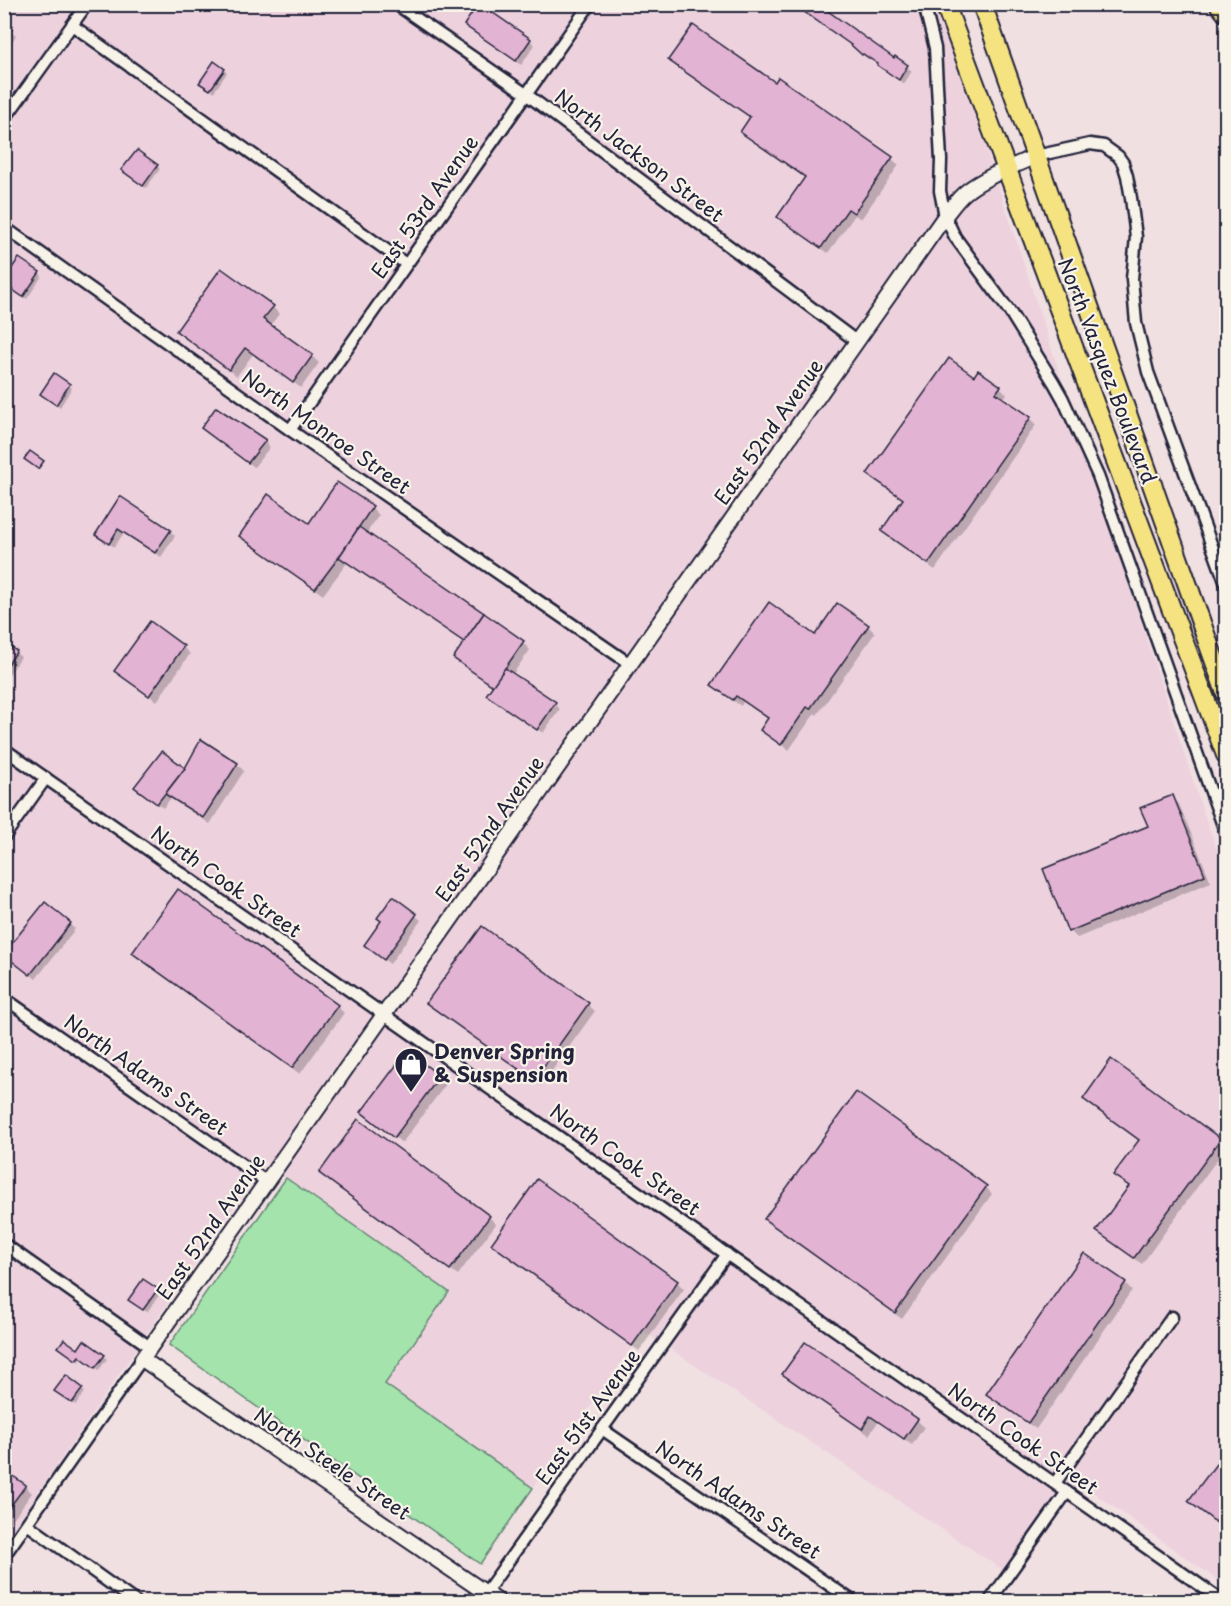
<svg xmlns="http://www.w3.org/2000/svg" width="1231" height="1606" font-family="'Playpen Sans',sans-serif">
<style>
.built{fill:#edd2de}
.green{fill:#a4e4ac;stroke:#638374;stroke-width:1.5}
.shadow{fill:#0003}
.building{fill:#e3b3d3;stroke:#22223b;stroke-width:1.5}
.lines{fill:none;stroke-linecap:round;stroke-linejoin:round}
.minor-casing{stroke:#22223b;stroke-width:15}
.tertiary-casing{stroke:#22223b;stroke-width:18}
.primary-casing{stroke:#22223b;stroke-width:22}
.trunk-casing{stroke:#22223b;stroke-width:22}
.minor{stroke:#f7f3e8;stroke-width:10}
.tertiary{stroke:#f7f3e8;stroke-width:14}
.primary{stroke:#f5e382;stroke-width:18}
.trunk{stroke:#f5e382;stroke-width:18}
.labels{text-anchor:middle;stroke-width:4.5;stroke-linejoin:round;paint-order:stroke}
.street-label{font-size:20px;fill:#22223b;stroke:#f7f3e8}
.poi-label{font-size:20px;font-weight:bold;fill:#22223b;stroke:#f7f3e8;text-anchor:start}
</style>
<rect width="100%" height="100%" fill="#f1e0e2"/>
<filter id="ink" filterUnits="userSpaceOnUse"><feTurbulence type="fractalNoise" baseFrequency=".0167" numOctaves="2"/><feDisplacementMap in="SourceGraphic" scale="12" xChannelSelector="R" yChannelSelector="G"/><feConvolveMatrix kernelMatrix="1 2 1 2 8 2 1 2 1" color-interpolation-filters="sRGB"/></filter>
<g filter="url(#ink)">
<path class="built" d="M5,5H934L984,142L1203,811L1226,874V1586L1077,1481L1009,1574L643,1331L533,1488L385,1385L449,1292L286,1178L265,1161L5,1541Z"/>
<path class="green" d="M286,1178L449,1292L385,1384L533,1488L480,1564L169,1345Z"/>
<g class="shadow">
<path d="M793,4H815L894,60L895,58L912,71L904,84L878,64L869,58L868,59L858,50Z"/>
<path d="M465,25L530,40L535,45L521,65L470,30Z"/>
<path d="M4,27L16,36L4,53Z"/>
<path d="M670,60L775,84L779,79L892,159L899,165L861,219L855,215L828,253L786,224L779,217L806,179L748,138L741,131L751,118L677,67Z"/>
<path d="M224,70L227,73L214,92L204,85Z"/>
<path d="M157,166L160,169L146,188L126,173Z"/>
<path d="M39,273L42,276L27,299L7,285Z"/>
<path d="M273,307L279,314L270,326L312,356L319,363L301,388L253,354L237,376L185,338L178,331Z"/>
<path d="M979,372L1000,387L1007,394L1003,400L1030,418L1036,425L935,570L890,538L883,531L904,500L876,481L869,474L974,378Z"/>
<path d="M69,385L72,388L60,407L45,396Z"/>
<path d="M208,432L265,442L270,447L254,467Z"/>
<path d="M120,498L170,531L175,536L161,557L124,533L114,547L97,534Z"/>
<path d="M372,508L379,515L366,534L523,643L530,650L512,675L555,704L560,709L543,733L493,700L494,687L462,664L465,643L347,563L323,595L248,542L241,536L309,525Z"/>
<path d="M868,626L875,633L817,715L815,713L789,750L769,736L762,729L769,720L743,702L741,706L720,692L713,685Z"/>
<path d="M4,644L21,657L4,682Z"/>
<path d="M183,647L190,654L157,701L123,678L116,671Z"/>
<path d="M162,753L184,769L237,764L244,771L210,824L171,798L163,808L141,792Z"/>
<path d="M4,789L13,796L4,808Z"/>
<path d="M1172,797L1179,804L1211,882L1077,938L1070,931Z"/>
<path d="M393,899L421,920L390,964L365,945L382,922Z"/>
<path d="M45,905L75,929L36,979L11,959Z"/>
<path d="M482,928L588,1005L595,1011L541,1086L435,1009Z"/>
<path d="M141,960L337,1006L344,1013L300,1074Z"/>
<path d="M407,1053L439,1077L446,1084L402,1143L363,1112Z"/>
<path d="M1084,1099L1220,1140L1226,1147L1142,1264L1105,1238L1098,1231L1130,1187L1115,1175L1140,1141L1091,1106Z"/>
<path d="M321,1173L489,1217L496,1224L458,1275L328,1180Z"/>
<path d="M538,1182L677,1282L684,1289L639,1351L500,1251L493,1244Z"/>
<path d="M986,1187L992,1194L902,1319L773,1226L766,1219Z"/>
<path d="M144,1281L160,1294L147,1312L133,1302Z"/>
<path d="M1125,1283L1132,1290L1036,1429L995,1401L988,1394Z"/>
<path d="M63,1350L78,1351L104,1356L107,1359L99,1370L82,1358L79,1362Z"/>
<path d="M784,1374L917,1420L924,1427L912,1445L878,1422L869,1435L791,1381Z"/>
<path d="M66,1377L85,1392L76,1405L59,1393Z"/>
<path d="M1226,1453V1530L1190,1501Z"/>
<path d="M4,1472L25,1486L32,1493L4,1531Z"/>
</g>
<g class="building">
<path d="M478,4H480L531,39L516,61L464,25Z"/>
<path d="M793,4H818L894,58L895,56L908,65L899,80L877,65L878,64L863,54L862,55L851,45Z"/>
<path d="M4,25L12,30L4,41Z"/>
<path d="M693,25L775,82L778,77L893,157L854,213L848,209L821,248L777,217L805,177L740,132L750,117L668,60Z"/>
<path d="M214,61L225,69L210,90L199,83Z"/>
<path d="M137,150L158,165L143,186L121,170Z"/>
<path d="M19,258L40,272L23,297L4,284V279Z"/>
<path d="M221,268L274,306L263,319L313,355L293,383L245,348L229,370L176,331Z"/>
<path d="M949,358L974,376L978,370L1001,386L996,393L1031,417L928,564L881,531L903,499L867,474Z"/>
<path d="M54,373L70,384L56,405L40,394Z"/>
<path d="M216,407L266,440L248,463L201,428Z"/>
<path d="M30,451L44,461L38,469L24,459Z"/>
<path d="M337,482L373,506L339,557L315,589L239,536L268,494L309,523Z"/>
<path d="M120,496L171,530L155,553L118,529L109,544L95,535Z"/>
<path d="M359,527L484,613L464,642L339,557Z"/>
<path d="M769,602L815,635L837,603L869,625L810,709L807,707L781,745L760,730L768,718L736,696L733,700L711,685Z"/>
<path d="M484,613L524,641L493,686L453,658Z"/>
<path d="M150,621L184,646L149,696L114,671Z"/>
<path d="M4,643L17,651L4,670Z"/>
<path d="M505,668L556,702L537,730L486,695Z"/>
<path d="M201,739L238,763L203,818L165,794L185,768Z"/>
<path d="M162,751L185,768L157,804L134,787Z"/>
<path d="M1173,795L1205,875L1068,932L1043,869L1148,826L1140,808Z"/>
<path d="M178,889L338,1005L292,1068L132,953Z"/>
<path d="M393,896L417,914L384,960L364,945L381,921L377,918Z"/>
<path d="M45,902L71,923L30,975L4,955V953Z"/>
<path d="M482,926L589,1003L534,1080L426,1003Z"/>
<path d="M407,1051L440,1076L394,1138L361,1112Z"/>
<path d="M1111,1059L1221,1139L1134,1258L1096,1231L1129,1186L1113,1175L1139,1140L1083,1099Z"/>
<path d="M856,1092L987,1186L895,1313L764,1219Z"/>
<path d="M358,1119L490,1216L450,1270L319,1173Z"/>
<path d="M537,1179L678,1281L632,1346L491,1244Z"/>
<path d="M1084,1253L1126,1282L1028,1423L986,1394Z"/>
<path d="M143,1279L158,1289L143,1310L128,1300Z"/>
<path d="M64,1339L78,1349L84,1340L105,1355L95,1368L79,1356L76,1360L58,1347Z"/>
<path d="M805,1342L918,1419L904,1439L870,1416L862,1429L782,1374Z"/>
<path d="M66,1375L83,1388L72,1403L54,1391Z"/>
<path d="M1226,1451V1530L1188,1501Z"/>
<path d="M4,1470L26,1485L4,1515Z"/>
</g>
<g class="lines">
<defs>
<g id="minor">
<path d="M396,4L526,94L856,341"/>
<path d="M924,4L935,48L941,160L940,191L945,216L955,237L1010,312L1054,383L1063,399L1098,476L1226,834"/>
<path d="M72,25L406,264"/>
<path d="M4,120L87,4"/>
<path d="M1036,156L1090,144L1104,146L1118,156L1123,163L1127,176L1131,198L1136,237L1132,279L1136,323L1148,372L1226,584"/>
<path d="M4,227L290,430L630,664"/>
<path d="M290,430L590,4"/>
<path d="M4,749L1224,1602"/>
<path d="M4,837L46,778"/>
<path d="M4,998L267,1182"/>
<path d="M4,1244L150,1347"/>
<path d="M602,1429L854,1602"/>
<path d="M1055,1483L1172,1317"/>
<path d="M27,1524L136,1602"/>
<path d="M4,1556L142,1359"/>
<path d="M479,1602L727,1254"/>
<path d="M989,1602L1067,1492"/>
</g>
<path id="tertiary" d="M499,1602L142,1359L945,216C952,207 958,198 967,191C987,176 1014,166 1036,156"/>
<path id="primary" d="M1219,4L1226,13"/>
<g id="trunk">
<path d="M945,4L1226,755"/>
<path d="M982,4L1226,693"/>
</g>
</defs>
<use href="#minor" class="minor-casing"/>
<use href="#tertiary" class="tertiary-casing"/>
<use href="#primary" class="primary-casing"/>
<use href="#trunk" class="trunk-casing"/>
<use href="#minor" class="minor"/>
<use href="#tertiary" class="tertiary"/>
<use href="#primary" class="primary"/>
<use href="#trunk" class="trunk"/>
</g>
</g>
<defs>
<symbol id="shop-pin" viewBox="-11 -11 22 30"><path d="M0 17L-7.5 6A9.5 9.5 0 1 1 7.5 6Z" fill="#22223b" stroke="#f7f3e8"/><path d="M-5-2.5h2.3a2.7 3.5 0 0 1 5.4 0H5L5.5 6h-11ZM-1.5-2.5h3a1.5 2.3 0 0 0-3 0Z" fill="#fff"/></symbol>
</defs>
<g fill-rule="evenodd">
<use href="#shop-pin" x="392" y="1045" width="38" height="52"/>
</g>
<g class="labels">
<g class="street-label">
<text transform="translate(639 156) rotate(37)" y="7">North Jackson Street</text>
<text transform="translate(425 207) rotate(-55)" y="7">East 53rd Avenue</text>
<text transform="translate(1107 371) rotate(69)" y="7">North Vasquez Boulevard</text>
<text transform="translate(326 432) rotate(35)" y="7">North Monroe Street</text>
<text transform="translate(769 432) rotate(-55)" y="7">East 52nd Avenue</text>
<text transform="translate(490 829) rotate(-55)" y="7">East 52nd Avenue</text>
<text transform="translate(226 882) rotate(35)" y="7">North Cook Street</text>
<text transform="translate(146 1075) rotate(35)" y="7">North Adams Street</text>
<text transform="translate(625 1160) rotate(35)" y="7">North Cook Street</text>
<text transform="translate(211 1227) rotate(-55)" y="7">East 52nd Avenue</text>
<text transform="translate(588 1417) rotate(-54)" y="7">East 51st Avenue</text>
<text transform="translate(1023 1439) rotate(35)" y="7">North Cook Street</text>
<text transform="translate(332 1464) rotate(34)" y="7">North Steele Street</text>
<text transform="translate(738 1500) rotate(34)" y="7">North Adams Street</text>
</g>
<g class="poi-label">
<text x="434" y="1059">Denver Spring<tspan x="434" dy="23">&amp; Suspension</tspan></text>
</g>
</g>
<rect width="1231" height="1606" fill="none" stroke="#f7f3e8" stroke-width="24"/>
<rect x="12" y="12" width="1207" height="1582" fill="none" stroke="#22223b" stroke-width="2" filter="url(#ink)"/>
</svg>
